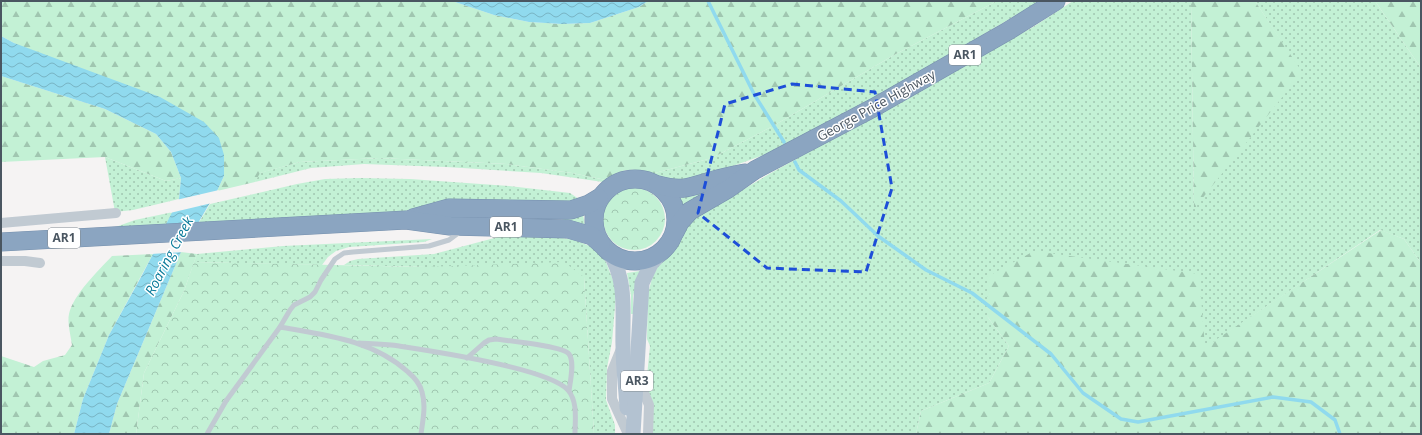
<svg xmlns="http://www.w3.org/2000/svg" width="1422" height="435" font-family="'Open Sans',sans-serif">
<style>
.grass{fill:url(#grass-dots)}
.forest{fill:url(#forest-firs)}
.park{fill:url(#park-crowns)}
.water{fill:url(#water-waves)}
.pier{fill:#f5f3f3}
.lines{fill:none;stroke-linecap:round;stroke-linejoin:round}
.stream{stroke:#90daee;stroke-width:3.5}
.highway-casing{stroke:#7690ad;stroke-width:19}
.lane{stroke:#c1cad2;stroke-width:5}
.street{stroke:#c1cad2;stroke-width:10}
.primary{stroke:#b3c2d1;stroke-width:15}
.highway{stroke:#8ba5c1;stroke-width:18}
.marked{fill:none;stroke:#1d4ed8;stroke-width:3;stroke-dasharray:8 5;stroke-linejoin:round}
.labels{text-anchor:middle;stroke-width:3;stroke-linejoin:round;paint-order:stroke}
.shield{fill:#fff;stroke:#808990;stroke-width:1}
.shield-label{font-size:12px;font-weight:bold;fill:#4a5661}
.street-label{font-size:13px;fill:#4a5661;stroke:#fff}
.water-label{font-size:14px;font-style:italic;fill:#0c7c9b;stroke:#fff}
</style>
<defs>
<pattern id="grass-dots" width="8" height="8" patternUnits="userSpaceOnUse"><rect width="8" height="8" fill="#c3f1d5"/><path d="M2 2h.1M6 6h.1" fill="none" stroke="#a0c6b0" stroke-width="1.8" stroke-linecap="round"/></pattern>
<pattern id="forest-firs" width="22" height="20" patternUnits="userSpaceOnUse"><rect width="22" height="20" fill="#c3f1d5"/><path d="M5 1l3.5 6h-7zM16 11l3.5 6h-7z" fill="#a0c6b0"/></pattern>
<pattern id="park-crowns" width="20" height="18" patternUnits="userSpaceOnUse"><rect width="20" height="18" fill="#c3f1d5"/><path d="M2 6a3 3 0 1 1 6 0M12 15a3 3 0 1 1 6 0" fill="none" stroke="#a0c6b0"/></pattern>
<pattern id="water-waves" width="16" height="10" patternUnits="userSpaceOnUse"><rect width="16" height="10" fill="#90daee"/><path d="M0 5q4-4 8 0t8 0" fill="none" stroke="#78b4c4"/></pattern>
</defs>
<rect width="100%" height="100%" fill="#f5f3f3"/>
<g class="grass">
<path d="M997,1H1040L881,95L770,153L690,181L663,179L651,174L712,158L773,126L894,55Z"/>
<path d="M1073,1H1191L1194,208L1301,72L1255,1H1375L1421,68V263L1404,239L1380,230L1205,348L987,316L1009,346L989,383L921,411L916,434H651L646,386L650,346L647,339L648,294L652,278L662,259L669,252L679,234L693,219L771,173L1033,27Z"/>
<path d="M105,157L166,181L181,178L179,199L133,210L115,212Z"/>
<path d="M379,158L507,164L572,173L606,180L603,182L541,173L446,167L364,164L311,168L255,182L259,173L300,162Z"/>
<path d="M360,178L410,179L509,186L570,193L579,199L568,203L439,202L394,214L198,224L210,204L297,184L325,179Z"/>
<path d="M712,189L683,207L678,198L693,196Z"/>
<path d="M173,212L165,226L110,229L135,220Z"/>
<path d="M583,214L585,226L555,217Z"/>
<path d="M502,236L562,238L575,240L592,247L599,253L606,262L614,283L616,295L612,342L607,368L606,400L615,425V434H594L584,277L425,267L344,265L350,261L358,259L434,254Z"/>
<path d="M432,239L424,242L349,247L336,251L328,257L322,265L194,262L197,254L283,246Z"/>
<path d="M640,271L633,296V314H631V295L627,273Z"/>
</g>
<g class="forest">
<path d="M1,1H452L494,15L529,22L562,24L590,23L639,7L648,1H997L894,55L773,126L712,158L651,174C635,167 620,168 606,180L572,173L507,164L379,158L300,162L260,173L255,182L217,191L224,176L14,43L1,36Z"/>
<path d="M1191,1H1255L1302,72L1194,209Z"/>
<path d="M1375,1H1421V68Z"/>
<path d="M1,76L105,109L156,134L171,152L181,178L166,181L105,157L1,162Z"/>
<path d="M1381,230L1404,239L1421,263V434H916L921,411L989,383L1009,346L987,316V277L1034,251L1199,274L1205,347Z"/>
<path d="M181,252L197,254L184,291L144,373L136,434H109L117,404Z"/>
<path d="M153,254L109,335L83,399L74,434H1V356L34,367L43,361L65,355L72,345C71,337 67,322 69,314C73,295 98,271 112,256Z"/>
</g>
<g class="park">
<circle cx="634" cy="219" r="31"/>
<path d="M194,262L425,267L564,262L584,277L594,434H136L144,373L184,291Z"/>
</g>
<g class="water">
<path d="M452,1H648L639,7L590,23L562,24L529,22L494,15Z"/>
<path d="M1,36L14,43L160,97L204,122L219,138L224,155V176L217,191L181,252L117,404L109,434H74L83,399L109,335L141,277L153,254L165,226L179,199L181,178L171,152L156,134L105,109L1,76Z"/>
</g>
<g class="pier">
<path d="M219,190L212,203L170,213L176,200Z"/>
<path d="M200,224L183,252L151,254L162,226Z"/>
</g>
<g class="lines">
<g class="stream">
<path d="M708,1L754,94L784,142"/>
<path d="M795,162L799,170L841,201L878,236L926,270L972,293L1051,354L1083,393L1121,419L1138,422L1273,397L1311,402L1335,420L1340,434"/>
</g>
<defs>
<g id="highway">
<circle cx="635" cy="220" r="41"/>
<path d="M658,185C683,192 690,187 714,180C724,177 735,175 745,173"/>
<path d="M413,218L449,208L571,210L589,204L599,198"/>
<path d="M675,232L680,222L690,211L728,189L755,170L873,108L1008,31L1056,1"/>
<path d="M1,242L406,220L450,226L568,229L592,236L601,244"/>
</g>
</defs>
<use href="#highway" class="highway-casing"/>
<g class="lane">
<path d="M280,327C325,335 373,340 408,372C414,377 420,384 422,392C426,405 423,420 421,434"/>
<path d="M359,343C372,344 386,344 399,346C432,351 548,368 568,390C578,402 575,420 575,434"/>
<path d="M467,358L484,343L489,340L496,339C509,341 563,346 569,354C575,362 570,382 569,391"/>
<path d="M207,434L226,401L280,327L290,310L294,305L310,297L315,292L321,280L335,259L344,253L353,252L429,246L449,240L461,231"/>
</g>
<g class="street">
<path d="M1,223L116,213"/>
<path d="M1,261H25L40,263"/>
<path d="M621,349L612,371V399L628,434"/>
<path d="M638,378L649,405L648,434"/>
</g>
<g class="primary">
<path d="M609,252C628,282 622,313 623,346C623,367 626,388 627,408"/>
<path d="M633,434L642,283L651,264L662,252"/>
</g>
<use href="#highway" class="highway"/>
</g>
<path class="marked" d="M792,84L875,92L892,188L866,272L767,268L698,213L725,104Z"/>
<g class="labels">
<g class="shield">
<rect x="949" y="45" width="32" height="20" rx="3"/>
<rect x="490" y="217" width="32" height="20" rx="3"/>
<rect x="48" y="228" width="32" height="20" rx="3"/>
<rect x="621" y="371" width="32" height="20" rx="3"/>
</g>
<g class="shield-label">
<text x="965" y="59">AR1</text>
<text x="506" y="231">AR1</text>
<text x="64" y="242">AR1</text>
<text x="637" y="385">AR3</text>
</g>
<g class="street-label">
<text transform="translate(876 105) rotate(-29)" y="5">George Price Highway</text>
</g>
<g class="water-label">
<text transform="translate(169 256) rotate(-62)" y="5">Roaring Creek</text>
</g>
</g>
<rect width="1422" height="435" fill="none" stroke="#4a5661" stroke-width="4"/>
</svg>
